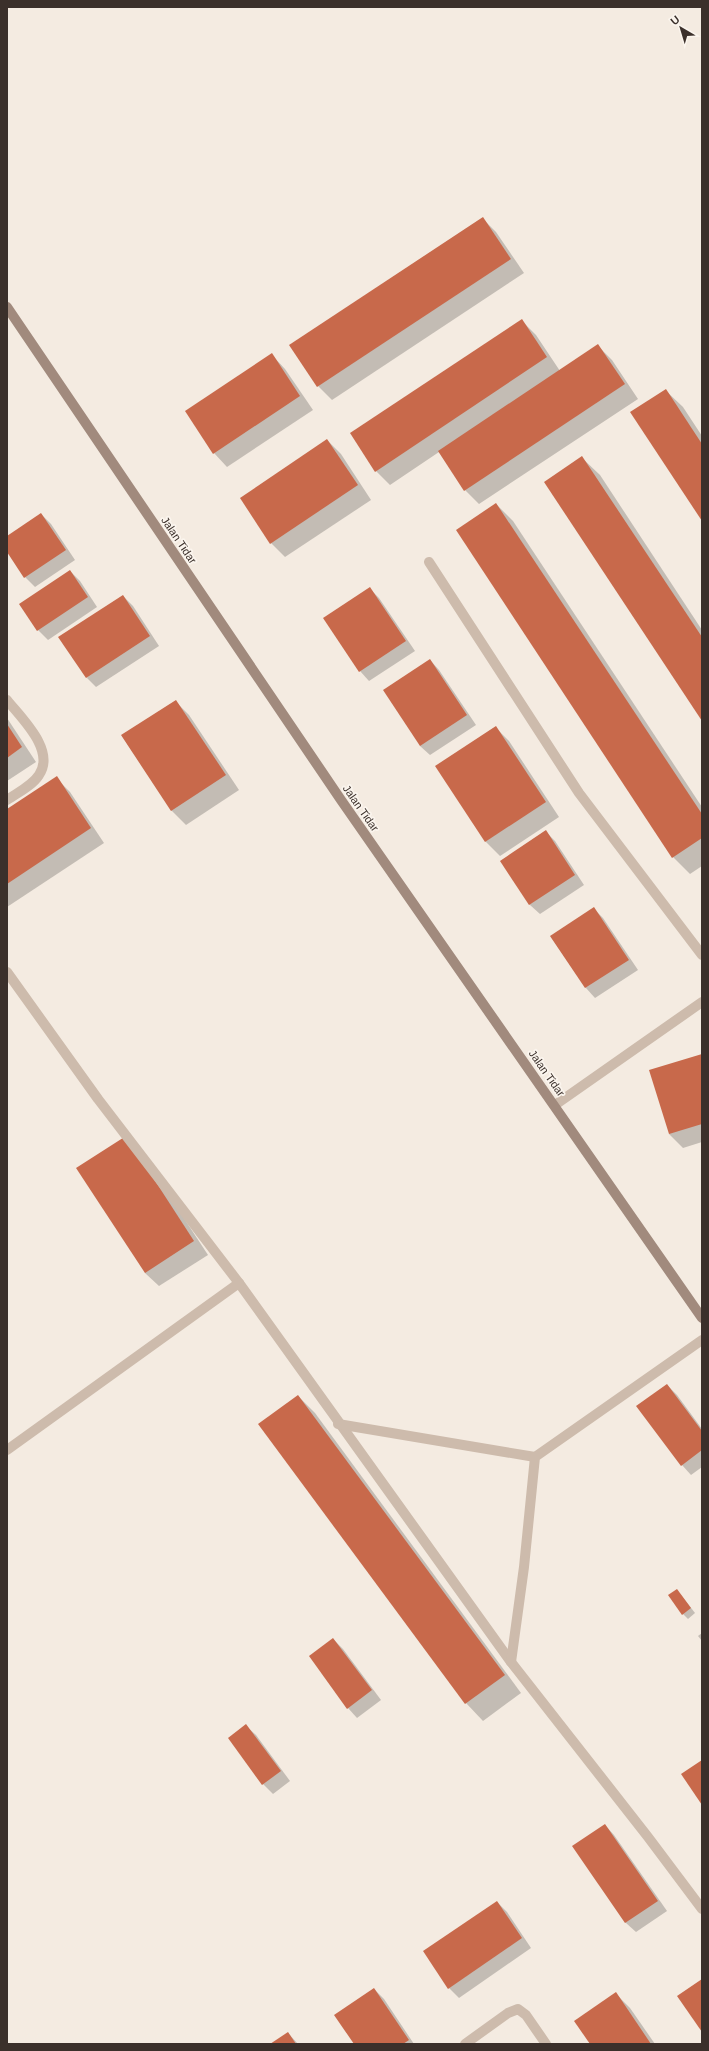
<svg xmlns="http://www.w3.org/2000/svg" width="709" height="2051" font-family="Helvetica,sans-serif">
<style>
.shadow{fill:#0003}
.building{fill:#c8694b}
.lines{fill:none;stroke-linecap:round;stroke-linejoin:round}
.minor{stroke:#cdbbac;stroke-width:10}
.secondary{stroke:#a18a7d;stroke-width:10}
.labels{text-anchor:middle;stroke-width:3.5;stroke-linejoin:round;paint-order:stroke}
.street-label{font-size:11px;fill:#3b302b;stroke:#fbf5ee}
</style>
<rect width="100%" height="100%" fill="#f4ebe1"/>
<g class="shadow">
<path d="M482,218L496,232L524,273L332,400L318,386L291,345Z"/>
<path d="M522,321L536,335L560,371L598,346L612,360L638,399L479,504L465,490L439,452L390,485L376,471Z"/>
<path d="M272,355L285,369L313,410L227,467L214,453Z"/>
<path d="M665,390L683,407L702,436V519Z"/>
<path d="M327,440L341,454L371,500L285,557L271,543Z"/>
<path d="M582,458L600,475L702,630V719Z"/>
<path d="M496,504L513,521L702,807V866L690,874L673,857Z"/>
<path d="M41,514L51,524L75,560L35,587L25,577L7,551V537Z"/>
<path d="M70,571L80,581L97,607L48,640L38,630Z"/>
<path d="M369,588L379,598L415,651L369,681L360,671Z"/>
<path d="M123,596L133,606L159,646L96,687L87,678Z"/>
<path d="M430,660L439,670L476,725L430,755L420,746Z"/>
<path d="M175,701L189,715L239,790L186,825L172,811L122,736Z"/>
<path d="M7,718L36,762L7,781Z"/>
<path d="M495,727L509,741L559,817L500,856L486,842L437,767Z"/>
<path d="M56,778L70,792L104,843L7,907V810Z"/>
<path d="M545,831L555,841L584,885L540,914L530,905L501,861Z"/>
<path d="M594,909L603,918L638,970L595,998L586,988L551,937Z"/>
<path d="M702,1055V1142L683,1148L669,1134Z"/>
<path d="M140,1151L208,1255L159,1286L145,1273Z"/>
<path d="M667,1385L677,1395L702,1429V1467L691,1475L682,1465Z"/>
<path d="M298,1396L315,1413L521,1693L483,1721L466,1703Z"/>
<path d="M681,1595L695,1613L688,1619L683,1614Z"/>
<path d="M702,1633V1641L698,1636Z"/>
<path d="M333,1639L343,1649L381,1700L357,1718L348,1708Z"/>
<path d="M246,1726L256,1735L290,1781L273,1794L263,1784L229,1738Z"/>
<path d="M605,1825L614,1835L667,1911L636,1932L626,1923L574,1846Z"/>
<path d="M497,1902L507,1912L531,1948L459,1998L449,1988Z"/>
<path d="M374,1989L384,1999L414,2044H355Z"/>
<path d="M616,1994L630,2008L655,2044H591Z"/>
<path d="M288,2033L298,2044H272Z"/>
</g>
<g class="building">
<path d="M483,217L511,259L317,387L289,345Z"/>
<path d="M522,319L547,357L375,472L350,433Z"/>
<path d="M598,344L625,384L464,491L438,451Z"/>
<path d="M272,353L300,396L213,454L185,411Z"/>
<path d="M666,389L702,444V521L630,412Z"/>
<path d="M327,439L358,485L270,544L240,498Z"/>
<path d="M582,456L702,637V721L544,482Z"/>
<path d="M496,503L702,814V838L672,858L456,530Z"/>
<path d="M41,513L66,550L24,578L7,552V536Z"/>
<path d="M70,570L88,597L37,631L19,604Z"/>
<path d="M370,587L406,641L359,672L323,618Z"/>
<path d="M123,595L150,636L86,678L58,637Z"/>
<path d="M430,659L467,715L420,746L383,690Z"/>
<path d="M176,700L226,775L171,811L121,735Z"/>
<path d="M7,724L22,747L7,758Z"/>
<path d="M496,726L546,802L485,842L435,766Z"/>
<path d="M57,776L91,828L7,884V809Z"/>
<path d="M546,830L575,875L529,905L500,861Z"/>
<path d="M594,907L629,960L585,988L550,936Z"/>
<path d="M702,1054V1124L669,1134L649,1070Z"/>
<path d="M126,1136L194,1241L145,1273L76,1168Z"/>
<path d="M667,1384L702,1431V1450L681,1466L636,1406Z"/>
<path d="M298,1395L505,1675L465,1704L258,1424Z"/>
<path d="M677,1589L691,1608L682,1615L668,1595Z"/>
<path d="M333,1638L372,1690L347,1709L309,1656Z"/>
<path d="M246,1724L281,1771L262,1785L228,1738Z"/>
<path d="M702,1760V1805L681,1774Z"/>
<path d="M605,1824L658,1901L625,1923L572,1846Z"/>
<path d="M497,1901L522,1938L448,1989L423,1951Z"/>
<path d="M702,1979V2032L677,1996Z"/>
<path d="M374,1988L409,2040L403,2044H354L334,2015Z"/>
<path d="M616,1992L651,2044H590L574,2021Z"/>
<path d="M288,2032L296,2044H270Z"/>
</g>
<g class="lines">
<g class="minor">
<path d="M429,562L579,793L702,955"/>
<path d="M7,700C21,718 56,750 39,775C32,786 17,793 7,800"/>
<path d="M7,972L98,1099L239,1283L511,1662L648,1837L702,1909"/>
<path d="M555,1105L702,1002"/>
<path d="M338,1424L535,1457"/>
<path d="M7,1450L239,1283"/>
<path d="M511,1662L524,1567L535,1457L702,1340"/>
<path d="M465,2044L508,2013L518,2009L526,2015L546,2044"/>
</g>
<path class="secondary" d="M7,307L341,800L702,1318"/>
</g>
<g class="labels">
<g class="street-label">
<text transform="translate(179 540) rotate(56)" y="4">Jalan Tidar</text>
<text transform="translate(361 808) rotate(55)" y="4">Jalan Tidar</text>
<text transform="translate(547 1073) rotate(55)" y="4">Jalan Tidar</text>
</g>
</g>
<rect width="709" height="2051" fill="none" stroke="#3b302b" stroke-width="16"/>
<g transform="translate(681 28) rotate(322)" stroke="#fbf5ee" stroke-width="3" paint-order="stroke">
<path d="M0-3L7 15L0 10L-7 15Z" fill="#3b302b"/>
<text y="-6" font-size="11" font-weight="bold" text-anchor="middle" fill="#3b302b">U</text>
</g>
</svg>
